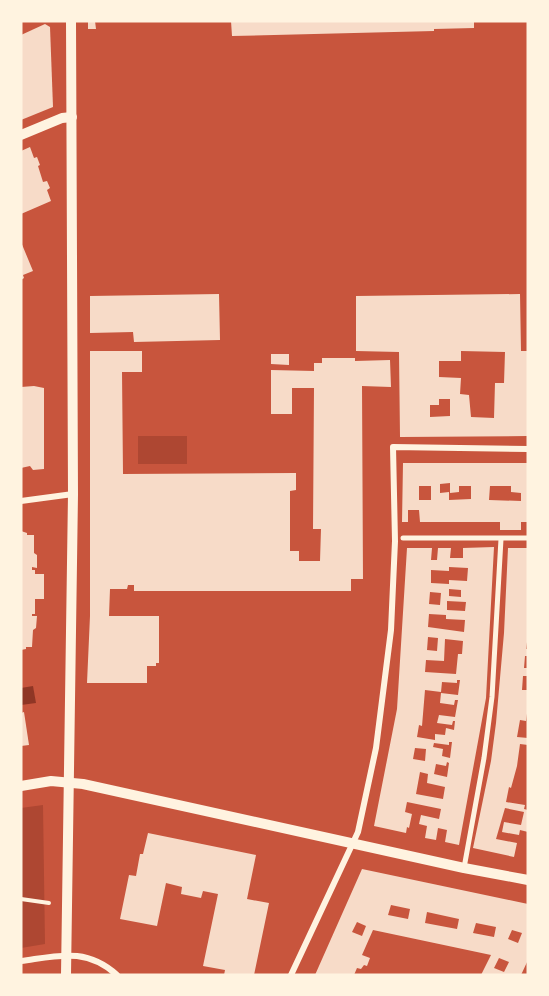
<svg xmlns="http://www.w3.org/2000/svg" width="549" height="996" font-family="'Crimson Pro',serif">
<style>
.green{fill:#ae4732}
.water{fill:#8f3625}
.building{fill:#f7dbc8;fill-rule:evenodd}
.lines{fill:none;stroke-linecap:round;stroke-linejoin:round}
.path{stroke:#fff3e0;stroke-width:4}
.pedestrian{stroke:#fff3e0;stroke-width:5}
.minor{stroke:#fff3e0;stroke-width:6}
.tertiary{stroke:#fff3e0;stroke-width:10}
</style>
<rect width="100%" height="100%" fill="#c8553d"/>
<g class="green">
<rect x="138" y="436" width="49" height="28"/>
<path d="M43,805L45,944L21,948V808Z"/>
</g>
<path class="water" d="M33,686L36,703L21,705V688Z"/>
<g class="building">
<path d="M88,21H95L96,29H88Z"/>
<path d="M231,21H474V28L434,29V31L232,36Z"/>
<path d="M45,24L50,27L53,107L21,120V35Z"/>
<path d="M30,147L34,158L37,157L40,165L38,166L43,182L47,181L50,188L47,190L51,201L21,214V151Z"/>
<path d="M21,242L33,271L23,275L24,278L21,280Z"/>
<path d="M219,294L220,340L134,342L133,332L90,333V296Z"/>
<path d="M520,294L521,351H528L527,436L400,437L399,352L356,351V296ZM461,351L505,352L504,383H495L494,418L471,417L469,395L460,394L461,378L439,377V361H461ZM439,399H450V416L430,417V405H439Z"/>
<path d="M90,351H142V372H122L123,474L296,473V490L290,491V551H299V561H320L321,529H313L314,388H292V414H271V370L314,371V363H322V358H355V361L390,360L391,387L362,386L363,579H351V591H134V585H128L127,589H110L109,616H159V663H156V666H147V683H87L90,616Z"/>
<path d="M271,354H289V365L271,364Z"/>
<path d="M34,386L44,388V469L33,470L30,466L21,468V387Z"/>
<path d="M403,463H528V522H521V530H500V522H420L419,510H408V522H402ZM450,483V493L459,492V486H471V499L449,500V492L440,493V484ZM419,486H431V500H419ZM490,486H511V492L521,493V501L489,500Z"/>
<path d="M21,531L27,533V535H34V553L37,555V568L32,567V570H35V574H44V599H35V614H32V616H37L36,628L33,630L32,647H26V649L21,650Z"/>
<path d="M494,547L486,698L459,845L445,842L447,830L438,828L436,840L425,838L427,826L419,824L421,815L439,819L441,809L407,802L405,812L412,814L409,828L407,827L406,833L374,826L397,709L407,548H432L431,560H437L438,548H451L450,558H463V548ZM449,567L468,568L467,581L449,580V584L431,583V570L449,571ZM449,589L461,590V597L449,596ZM430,592L441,593L440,605L429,604ZM447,601L466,602L465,611L447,610ZM429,614L446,615V619L465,620L464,632L428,627ZM428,637L438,638L437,651L427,650ZM445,639L463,641L462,654H458L456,674L425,672L426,660L444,661ZM457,680H460L458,695L441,693L440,703L454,705L455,700H458L455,717L439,715L437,723L452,725L453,721H455L454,730L446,728L445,735L435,734V740L417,737L419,725L422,726L425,690L441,692L442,682L457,683ZM449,742H452L450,758L442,756L443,749L433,747L434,743L449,745ZM415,748L426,749L425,761L413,759ZM447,762L449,763L447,777L434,774L436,764L446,766ZM420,772L428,774L427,783L445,787L443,799L416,794Z"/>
<path d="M508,548H528V635L526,649H528V656H525L524,668H528V676H523L522,690H528V706L526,721L520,720L517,737L528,738V745L520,744L517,766L511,788L509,787L506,802L525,805L524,809L528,810V832L520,830L519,835L502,832L504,822L521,825L524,812L505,808L496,839L517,843L514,857L473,848L491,761L496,723L504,633Z"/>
<path d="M24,712L29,745L21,746V713Z"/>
<path d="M148,833L256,855L247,899L269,903L254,975H224L225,970L203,966L218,894L203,891L201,898L181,894L182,887L166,883L157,926L120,919L129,875L136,876L140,854H143Z"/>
<path d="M362,869L528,904V960L521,975H481L491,955L373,930L362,955L370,958L367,966L364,965L361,969L357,968L354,975H315ZM391,905L410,909L408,919L388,915ZM427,912L459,919L457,929L425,923ZM357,922L366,926L362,936L352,932ZM476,923L496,927L494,937L473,933ZM512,930L522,933L518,943L508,939ZM499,958L509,962L504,972L494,968Z"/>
</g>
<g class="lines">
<path class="path" d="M21,899L49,903"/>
<g class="pedestrian">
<path d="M403,538H528"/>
<path d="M464,868L484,758L492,697L501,539"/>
</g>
<g class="minor">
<path d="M21,501L73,494"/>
<path d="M21,961C58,956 86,947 117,975"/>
<path d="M291,975L358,832L376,748L391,630L395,541L393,447L528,449"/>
</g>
<g class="tertiary">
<path d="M21,135L62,118L72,117"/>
<path d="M21,786L51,781L83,784L464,868L528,880"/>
<path d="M66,975L73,494L71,21"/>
</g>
</g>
<rect width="549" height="996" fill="none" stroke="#fff3e0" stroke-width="45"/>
</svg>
